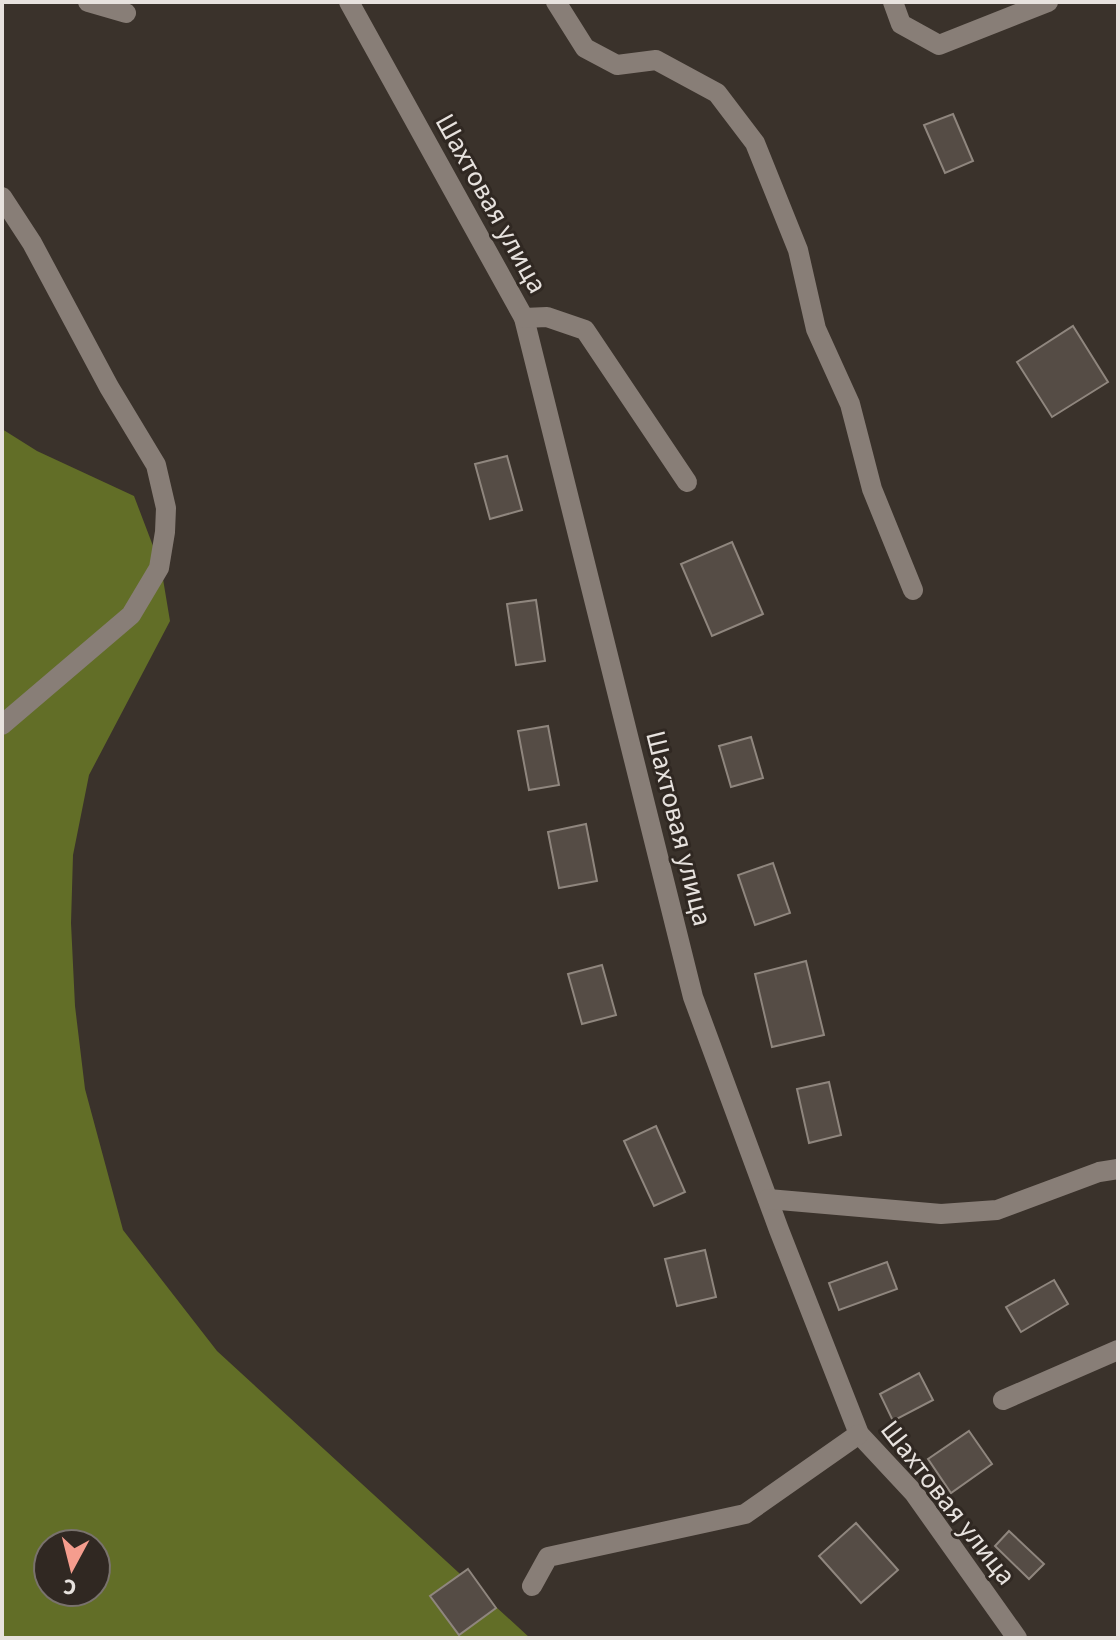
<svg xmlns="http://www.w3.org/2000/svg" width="1120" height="1640" font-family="'Source Sans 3',sans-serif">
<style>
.forest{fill:#626e27;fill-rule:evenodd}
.building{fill:#554c45;stroke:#8f867e;stroke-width:2}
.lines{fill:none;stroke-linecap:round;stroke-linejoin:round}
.minor{stroke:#887e77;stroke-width:20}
.labels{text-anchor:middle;stroke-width:6;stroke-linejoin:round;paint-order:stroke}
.street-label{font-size:28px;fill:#e7e2de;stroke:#302822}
</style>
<rect width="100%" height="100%" fill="#3a322b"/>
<path class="forest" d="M2,429L37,451L134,496L161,567L170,621L89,775L73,855L71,923L75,1006L85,1089L123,1230L217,1351L530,1638H2ZM48,1544H96V1592H48Z"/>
<g class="building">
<path d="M953,114L973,161L945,173L924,125Z"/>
<path d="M1073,326L1108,382L1052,417L1017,362Z"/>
<path d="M507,456L522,510L490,519L475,464Z"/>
<path d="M732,542L763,614L712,636L681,564Z"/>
<path d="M536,600L545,661L516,665L507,604Z"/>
<path d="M548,726L559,785L529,790L518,731Z"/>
<path d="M751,737L763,778L731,787L719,746Z"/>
<path d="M586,824L597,881L559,888L548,832Z"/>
<path d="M773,863L790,913L755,925L738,875Z"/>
<path d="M806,961L824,1035L772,1047L755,974Z"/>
<path d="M602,965L616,1015L582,1024L568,974Z"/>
<path d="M829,1082L841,1135L809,1143L797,1089Z"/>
<path d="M656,1126L685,1192L654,1206L624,1141Z"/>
<path d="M705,1250L716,1297L677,1306L665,1259Z"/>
<path d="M887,1262L897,1289L839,1310L829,1283Z"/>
<path d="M1054,1280L1068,1304L1021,1332L1006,1307Z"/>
<path d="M919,1373L933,1400L893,1421L880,1394Z"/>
<path d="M969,1431L992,1464L951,1493L928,1459Z"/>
<path d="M856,1523L898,1570L861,1603L819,1556Z"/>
<path d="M1009,1531L1044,1564L1029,1579L995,1546Z"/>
<path d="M468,1569L496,1608L459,1635L430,1596Z"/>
</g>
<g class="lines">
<g class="minor">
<path d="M88,2L126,13"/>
<path d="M349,2L524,318L693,997L779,1230L859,1434L914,1493L1017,1638"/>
<path d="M556,2L585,48L617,65L656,60L717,93L755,143L798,250L816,329L850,404L872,489L913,590"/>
<path d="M893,2L901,24L939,45L1048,2"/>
<path d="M2,197L32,243L109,387L156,465L166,508L165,532L159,568L131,615L2,725"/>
<path d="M524,318L547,317L585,330L687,482"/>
<path d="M768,1199L941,1214L997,1210L1099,1172L1118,1169"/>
<path d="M1003,1400L1118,1350"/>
<path d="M532,1586L548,1557L745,1514L859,1434"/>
</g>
</g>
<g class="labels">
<g class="street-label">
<text transform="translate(492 203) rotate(61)" y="10">Шахтовая улица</text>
<text transform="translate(680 828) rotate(76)" y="10">Шахтовая улица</text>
<text transform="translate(949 1502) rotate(52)" y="10">Шахтовая улица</text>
</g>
</g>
<rect width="1120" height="1640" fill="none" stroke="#e7e2de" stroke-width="8"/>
<g transform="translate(72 1568) rotate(187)"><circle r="38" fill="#302822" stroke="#79726d" stroke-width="2"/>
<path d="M0-6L14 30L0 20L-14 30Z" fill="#f59d8e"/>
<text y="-12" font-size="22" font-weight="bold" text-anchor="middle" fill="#e7e2de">С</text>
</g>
</svg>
